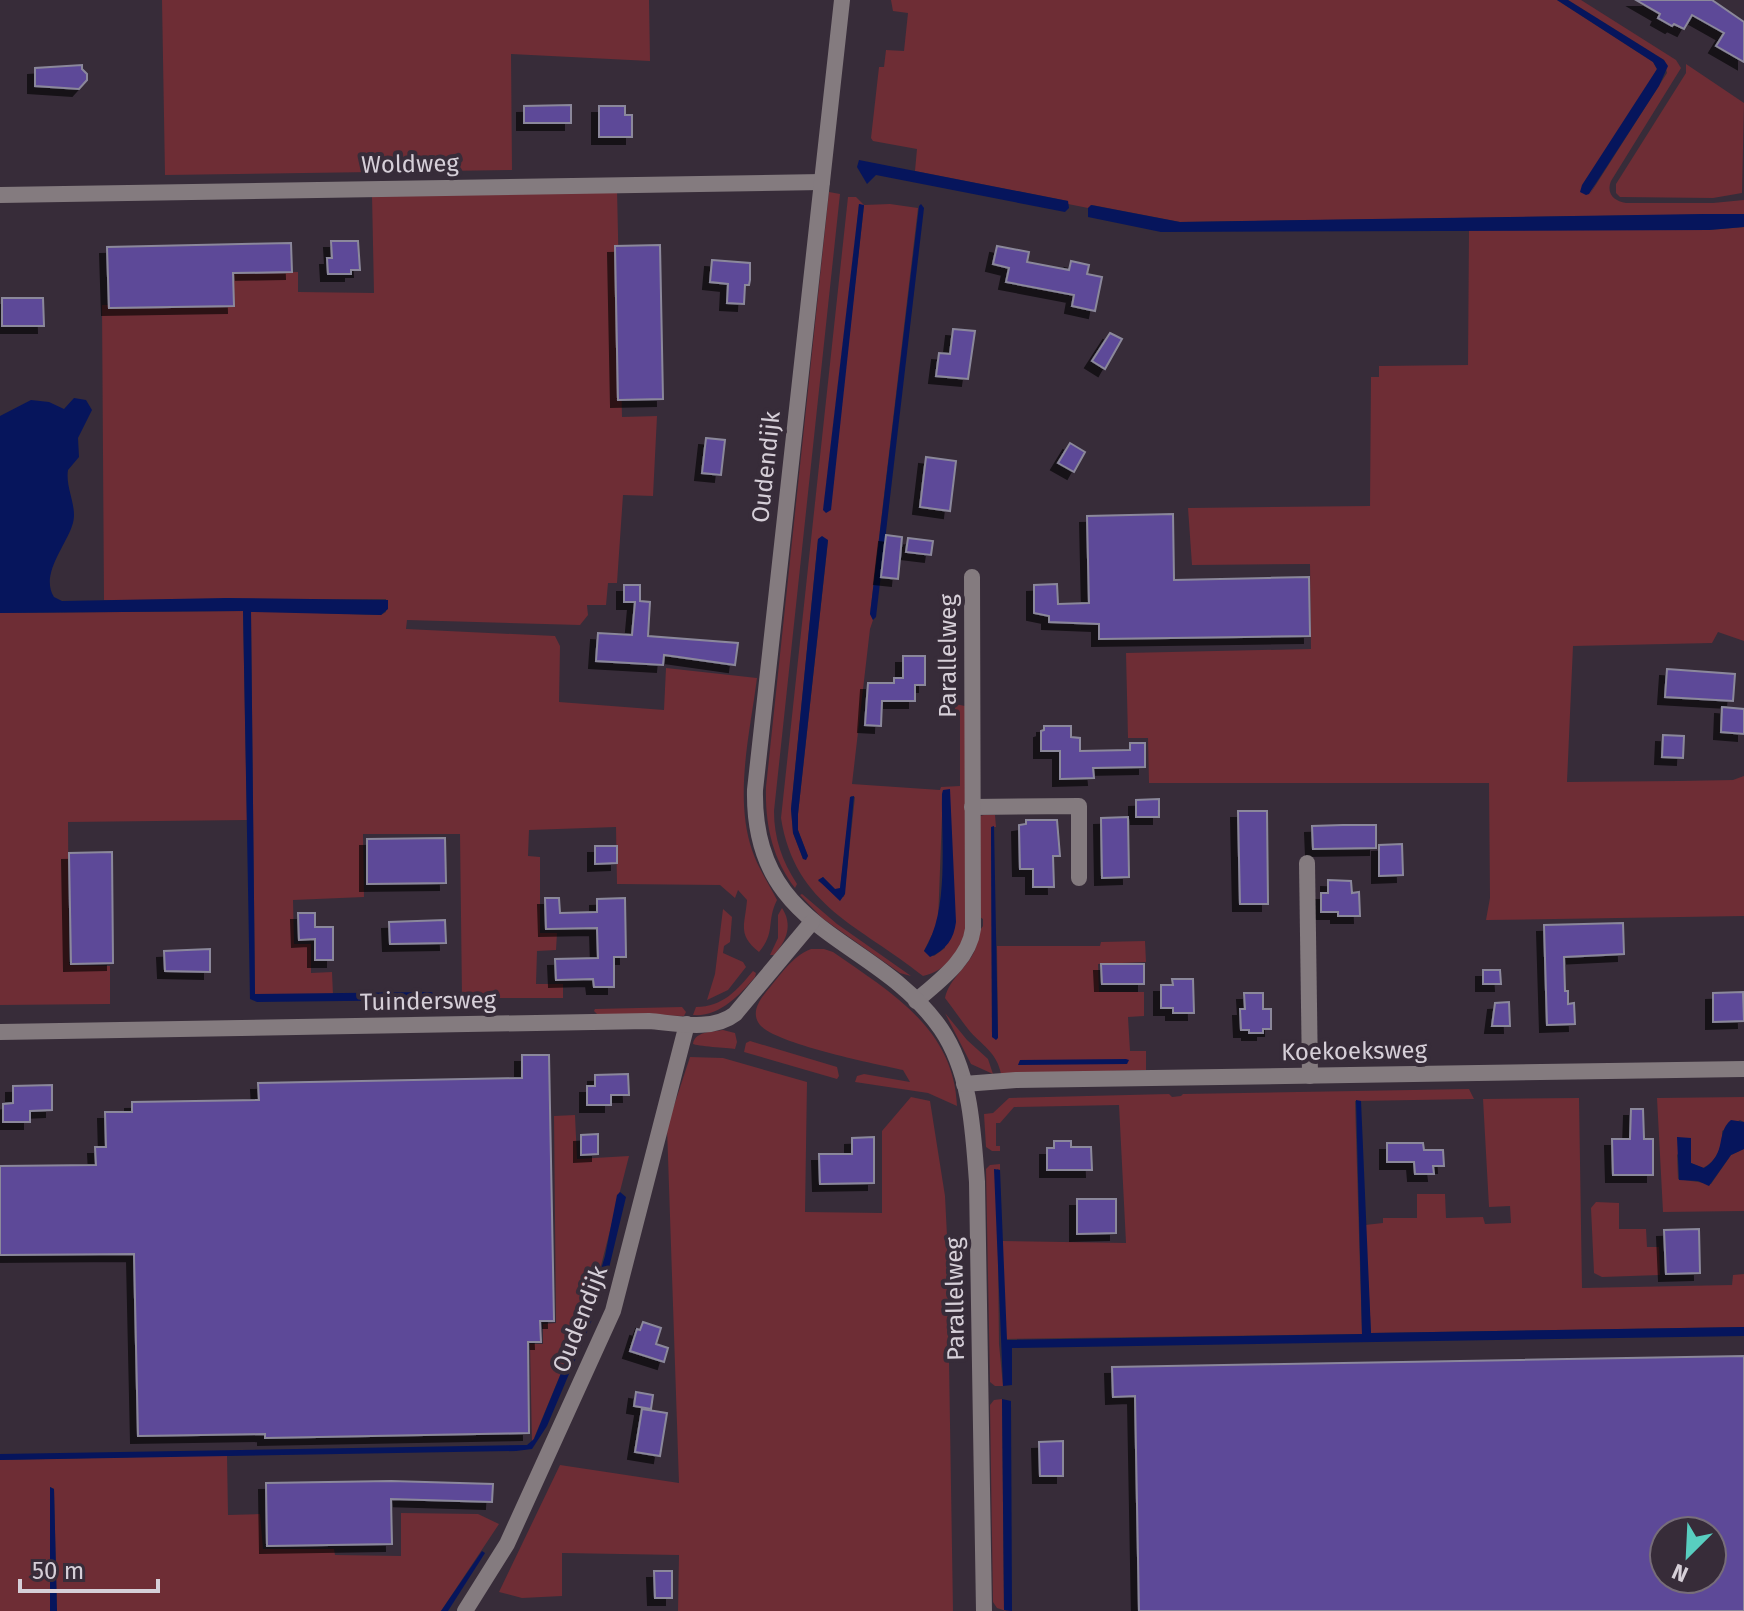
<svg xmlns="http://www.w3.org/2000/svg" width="1744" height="1611" font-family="'Fira Sans',sans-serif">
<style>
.green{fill:#6e2d35;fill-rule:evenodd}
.water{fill:#06155c}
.building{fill:#5d4898;stroke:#8b889b;stroke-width:2;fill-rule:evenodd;filter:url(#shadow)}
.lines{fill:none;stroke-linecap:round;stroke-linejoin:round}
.minor{stroke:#847b7f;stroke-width:16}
.tertiary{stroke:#847b7f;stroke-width:16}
.labels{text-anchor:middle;stroke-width:8;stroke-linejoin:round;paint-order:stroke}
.street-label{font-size:24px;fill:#d6cfd8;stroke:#372c39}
</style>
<defs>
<filter id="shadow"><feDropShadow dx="-7" dy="7" stdDeviation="0" flood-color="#0009"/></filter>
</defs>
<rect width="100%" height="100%" fill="#372c39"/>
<g class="green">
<path d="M162,0H649L650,61L511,54L512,170L165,175Z"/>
<path d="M891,0H1557L1653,62L1657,69L1590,194L1667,73L1664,60L1568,0H1581L1676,60L1681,68L1611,181C1606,194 1614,201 1626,203H1713L1744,200V214L1180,222L1092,205L1088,208L1068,204V201L915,171L917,149L873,141L871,138L879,67H884L886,50L904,51L908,13L893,11Z"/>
<path d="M1686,64L1744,103L1742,193L1713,198L1620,197L1616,193V184L1686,73Z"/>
<path d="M617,189L622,417L657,416L653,496L623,495L617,583H608L606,605H587L588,615L580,625L407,620L406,629L555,636L560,646L559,702L664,710L666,668L757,678C750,733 734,796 752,850C758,868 769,884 777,900C766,922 776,932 759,952C737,934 745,926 747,900L738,890L735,898L720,885L617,884L616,827L529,830L528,856L540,857V933H557L556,950L537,951L536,984H563V998H462L460,834H363L364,897L293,900L294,944H311V973L332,972L333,995H255L251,611L381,615L386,612V599L104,600L102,305L233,304V272H298V292L374,293L372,195Z"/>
<path d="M829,192L840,194L774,811C774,838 782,861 797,884L795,888C772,858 765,824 766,787Z"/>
<path d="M848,197H856L864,205L890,204L918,208L870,614L873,620L870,629L852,784L940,790L941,787L960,786V715L955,709V704L965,706L969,924C963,947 948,971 923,976C861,926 795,907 781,818ZM859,204L864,206L829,513ZM818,539L828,541L798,814V830L808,856L803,859L793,833L791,809ZM943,790L945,948L934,956L924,951L938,922ZM851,796L855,797L844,897L818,881L823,877L835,889H840Z"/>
<path d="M1744,227V641L1718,632L1712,643L1573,646L1567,782L1679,781L1733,780L1744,776V916L1486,920L1490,898L1489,783H1149L1148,738H1128L1126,653L1311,649L1310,564L1192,565L1188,508L1370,506L1371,377H1379V366L1468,365L1469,229L1709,230Z"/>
<path d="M243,611L247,820L68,822L69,965L110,966V1004L0,1005V613Z"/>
<path d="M984,815H995L996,827H991L992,1037L998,1038L997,946H1100L1101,942L1145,941L1146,962L1098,964L1099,992H1144V1016L1128,1017L1130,1051H1146V1070L1001,1074C997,1052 981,1045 968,1029C960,1019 953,1008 945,998C949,979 967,968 975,950C978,941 977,933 983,926V919L978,916L980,816Z"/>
<path d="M802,894L837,924L911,976L900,973L822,918L800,895Z"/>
<path d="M782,908C793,925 787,940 774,955H770L778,938V915Z"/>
<path d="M723,909L732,917L730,942L724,946L723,953L743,962L746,967L728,990L707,1000L715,974Z"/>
<path d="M811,949H824L833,952C890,992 954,1028 957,1106L928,1093L855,1082L857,1076L864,1074L910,1082L903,1070C876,1064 776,1044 760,1025C751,1014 758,1002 766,992C779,977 792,956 811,949Z"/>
<path d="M753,971L756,973L755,977C739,996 719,1017 693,1015L696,1007C723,1007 737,990 753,971Z"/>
<path d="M682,1007L686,1012L684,1016L597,1014L594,1011L595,1009Z"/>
<path d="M945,1013L967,1040L988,1059L993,1074L971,1064Z"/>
<path d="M723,1030L735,1033L737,1042L735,1049C728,1048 696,1046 693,1044C695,1031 712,1032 723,1030Z"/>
<path d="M750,1041L837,1067L839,1076L837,1079L744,1052L746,1043Z"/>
<path d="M690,1057L723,1058L807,1082L805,1212L882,1213V1131L911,1097L930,1101L945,1196L947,1236L953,1611H678L679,1555L562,1553V1596L522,1598L499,1592L560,1465L679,1483L667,1127Z"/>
<path d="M1469,1089L1474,1099L1355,1101L1362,1334L1005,1339L1002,1241L1126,1243L1119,1105L1014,1107L1000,1123H996V1146H1000V1151H992L986,1147L984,1114L993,1113L1009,1098L1169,1094L1172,1097L1181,1096L1183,1094Z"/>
<path d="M1744,1097V1122L1740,1120L1722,1131C1723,1146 1717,1161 1703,1168L1691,1163V1138L1677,1155L1678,1179L1711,1184L1731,1155L1744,1149V1211L1663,1212L1657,1098Z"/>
<path d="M1579,1098L1582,1288L1732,1285L1733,1275L1744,1274V1327L1371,1333L1365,1225L1383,1223V1218H1417V1194H1445L1446,1218L1483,1217L1485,1224L1511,1223L1510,1206L1489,1207L1483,1099Z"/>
<path d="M575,1115L577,1159L629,1156L594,1293L532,1443L530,1344H543V1324L556,1323L554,1116Z"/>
<path d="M1000,1164V1170L997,1169L999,1344L1003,1386H995L990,1382L986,1169L990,1165Z"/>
<path d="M1596,1202L1619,1203V1229H1646L1647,1247H1659L1660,1275L1602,1277L1594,1273L1591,1208Z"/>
<path d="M1002,1399L1004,1609L1006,1611L997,1608L993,1602L990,1405L994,1400Z"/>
<path d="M227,1455L228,1515L260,1514L263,1549H334L335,1555L401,1556V1513L478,1514L499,1524L441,1611H57L54,1489L50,1487V1611H0V1460Z"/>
</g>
<g class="water">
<path d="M1557,0H1568L1664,60L1668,66L1659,86L1589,194L1586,195L1580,192L1582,185L1657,69L1653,62Z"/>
<path d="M859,160L1068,201L1069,208L1065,212L876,175L867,184L857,167Z"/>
<path d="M859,204L864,205L831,510L826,513L823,510Z"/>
<path d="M921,204L924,208L876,617L873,620L870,614L919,206Z"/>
<path d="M1091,205L1180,222L1703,214H1744V227L1709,230L1161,232L1088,217V208Z"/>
<path d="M74,398L86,400L92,410L78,438L79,457L68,470C65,489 79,508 72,526C65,547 40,575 54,597L62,601L226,598L388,600V609L381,615L251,612L255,994L431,992L433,993L431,1000L257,1002L250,999L243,611L0,613V416L31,400L49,402L64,409Z"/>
<path d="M822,536L828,540L798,814V830L808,856L806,860L803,859L793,833L791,809L818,539Z"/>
<path d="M950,789L956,922C954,939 946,950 930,957L924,951C950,910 941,842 942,794L943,790Z"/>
<path d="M854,796L845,894L840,901L818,880L823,877L835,889L840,888L850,797Z"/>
<path d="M994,826L998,1038L996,1040L992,1037L991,827Z"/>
<path d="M1126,1059L1129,1060L1127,1064L1018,1065L1020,1060Z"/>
<path d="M1356,1100L1361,1101L1371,1333L1744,1327V1336L1012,1348V1385L1003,1386L994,1169L1000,1170L1007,1340L1362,1334Z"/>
<path d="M1731,1120L1744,1122V1149L1731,1155L1709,1186L1698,1181L1679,1180L1677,1137L1691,1138V1163L1704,1168C1728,1153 1715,1133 1731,1120Z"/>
<path d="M620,1192L626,1197L609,1268L591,1322L547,1426L532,1449L516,1451L0,1460V1454L527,1445L534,1439L594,1293L605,1256L617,1195Z"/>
<path d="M1002,1399L1011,1401L1012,1611L1004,1610Z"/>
<path d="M50,1487L54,1489L57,1611H50Z"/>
<path d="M482,1551L485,1553L448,1611H441Z"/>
</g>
<g class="building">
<path d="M1636,0H1712L1744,22V62L1716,46L1724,33L1692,15L1684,29L1674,24L1672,26L1658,18L1660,14Z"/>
<path d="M82,65V69L87,74V80L79,89L35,86V68Z"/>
<path d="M571,105V123H524V106Z"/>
<path d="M599,106H625V115H632V137H599Z"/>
<path d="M331,241H358L360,270H351V274H328L327,258H332Z"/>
<path d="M291,243L292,272L233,273L234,306L109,308L107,247Z"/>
<path d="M660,245L663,399L618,400L615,246Z"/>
<path d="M997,246L1029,252L1027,262L1069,270L1071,261L1089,265L1087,274L1102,277L1095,311L1072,306L1074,295L1006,282L1009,268L993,264Z"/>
<path d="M712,260L750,263V280L749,285H745L744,304L727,303L728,284L710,282Z"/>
<path d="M2,298H43L44,326H2Z"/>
<path d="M953,329L975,331L968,379L936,376L939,353L950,354Z"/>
<path d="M1110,333L1122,339L1105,369L1092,361Z"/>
<path d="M706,438L725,440L721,475L702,473Z"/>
<path d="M1070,443L1085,452L1074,472L1058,463Z"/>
<path d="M926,457L956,461L950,511L920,507Z"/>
<path d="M1173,514L1174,580L1309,577L1310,636L1099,639V624L1049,622V616L1034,613V585L1057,584L1058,604L1089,603L1087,516Z"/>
<path d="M886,535L902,537L898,579L881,577Z"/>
<path d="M908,538L933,541L931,555L906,552Z"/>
<path d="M624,585H640V601L650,602L648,636L738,643L735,665L664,655L663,665L596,661L598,633L632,635L635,602H624Z"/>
<path d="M903,656H925V685H915V701H882L881,726L865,725L868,683H894V678H903Z"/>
<path d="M1667,669L1735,674L1733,701L1665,697Z"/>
<path d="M1722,707L1744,709V734L1721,732Z"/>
<path d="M1044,726H1071V737L1080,738V751L1130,750V743H1145V767L1093,768L1094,778L1060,779V751H1041V731L1044,730Z"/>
<path d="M1663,735L1684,736L1683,758L1662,757Z"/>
<path d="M1159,799V817H1136V800Z"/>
<path d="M1238,811H1267L1268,904H1240Z"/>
<path d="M1128,817L1129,877L1102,878L1101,818Z"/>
<path d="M1026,820H1057L1060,856H1053L1054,887H1033V869H1020L1019,825L1026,824Z"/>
<path d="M1343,825H1376V848L1313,849L1312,826Z"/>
<path d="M445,838L446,883L367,884V839Z"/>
<path d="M1402,844L1403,875L1379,876V845Z"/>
<path d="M595,846H617V863L595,864Z"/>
<path d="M112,852L113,963L71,964L69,853Z"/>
<path d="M1328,880L1351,881L1352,893L1359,892L1360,916H1338V912H1321V893H1328Z"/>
<path d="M545,898H559L560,913L597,912V899L625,898L626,957H614V987H594L593,979L556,980L555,959L598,958L597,928L546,929Z"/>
<path d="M298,913H315V927H333V960H315V939L299,940Z"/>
<path d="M445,920L446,943L390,944L389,922Z"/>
<path d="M1623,923L1624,954L1564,957L1565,991H1568V1004L1574,1003L1575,1024L1547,1025L1544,925Z"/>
<path d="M210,949V972L165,971L164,951Z"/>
<path d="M1101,964H1144V984H1102Z"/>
<path d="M1483,970H1500L1501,984H1483Z"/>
<path d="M1172,979H1193L1194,1013H1173V1008H1161V985H1173Z"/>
<path d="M1743,992L1744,1021L1713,1022V993Z"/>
<path d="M1244,993H1263V1009H1271V1029H1263V1033H1249V1030H1241L1240,1009H1245Z"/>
<path d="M1509,1002L1510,1026H1492L1495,1003Z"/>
<path d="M522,1055H549L554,1321H540L541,1342H528L529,1433L265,1438V1434L138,1436L134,1254L0,1255V1166L96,1165L95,1147H106L105,1112H132V1102L259,1100L258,1083L522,1078Z"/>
<path d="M628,1074L629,1095H611V1105H587V1086H595V1075Z"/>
<path d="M52,1085V1110L30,1111V1122H3V1104L13,1103V1086Z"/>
<path d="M1631,1109H1643L1644,1139H1653V1175H1613L1612,1139H1630Z"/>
<path d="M598,1134V1154L581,1155V1135Z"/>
<path d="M874,1137V1183L820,1184L819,1154H852V1138Z"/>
<path d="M1054,1141H1071V1147H1091L1092,1170H1047V1148H1054Z"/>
<path d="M1387,1143H1423L1424,1150H1443L1444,1166H1433L1434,1174H1415L1414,1162H1387Z"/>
<path d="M1077,1199H1116V1233L1077,1234Z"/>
<path d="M1699,1229L1700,1273L1666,1274L1664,1230Z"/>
<path d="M643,1322L661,1328L656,1344L668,1348L664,1362L630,1351L637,1329L640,1330Z"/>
<path d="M1744,1356V1611H1139L1135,1396L1113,1397L1112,1367ZM1664,1531H1712V1579H1664Z"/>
<path d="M636,1392L653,1395L651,1409L634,1406Z"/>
<path d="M642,1409L667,1413L660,1456L635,1452Z"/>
<path d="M1063,1441V1476H1040L1039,1442Z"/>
<path d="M391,1481L493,1484L492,1502L391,1499L392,1544L267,1546L266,1483Z"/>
<path d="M654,1571H672V1598H655Z"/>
</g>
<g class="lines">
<g class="minor">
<path d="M0,195L822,182"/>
<path d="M972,807L1079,806V878"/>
<path d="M1307,863L1310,1076"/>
<path d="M916,1001C939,981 969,960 973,929L972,577"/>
<path d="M465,1611L507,1544L613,1311L687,1024"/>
</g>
<g class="tertiary">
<path d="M842,0L755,790C752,935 876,935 941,1029C971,1073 973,1131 977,1182L984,1611"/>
<path d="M0,1032L649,1021C675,1023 712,1032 735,1014L812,922"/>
<path d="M964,1084L1016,1080L1744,1069"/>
</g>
</g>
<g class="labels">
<g class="street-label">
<text transform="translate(410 164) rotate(-1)" y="8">Woldweg</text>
<text transform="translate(766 467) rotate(-84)" y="8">Oudendijk</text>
<text transform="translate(948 656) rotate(-90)" y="8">Parallelweg</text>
<text transform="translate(428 1001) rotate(-1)" y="8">Tuindersweg</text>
<text transform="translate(1354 1051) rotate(-1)" y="8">Koekoeksweg</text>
<text transform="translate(955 1299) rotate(-91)" y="8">Parallelweg</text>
<text transform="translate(580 1319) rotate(-69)" y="8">Oudendijk</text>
</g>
</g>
<g transform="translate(1688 1555) rotate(204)"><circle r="38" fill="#372c39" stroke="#776d79" stroke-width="2"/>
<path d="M0-6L14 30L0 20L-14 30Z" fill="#58cec0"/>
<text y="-12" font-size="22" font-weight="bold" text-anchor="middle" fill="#d6cfd8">N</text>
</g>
<path d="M20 1579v12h138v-12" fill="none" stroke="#d6cfd8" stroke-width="4"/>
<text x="32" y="1579" font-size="24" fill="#d6cfd8" stroke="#372c39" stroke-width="6" paint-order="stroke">50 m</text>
</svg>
